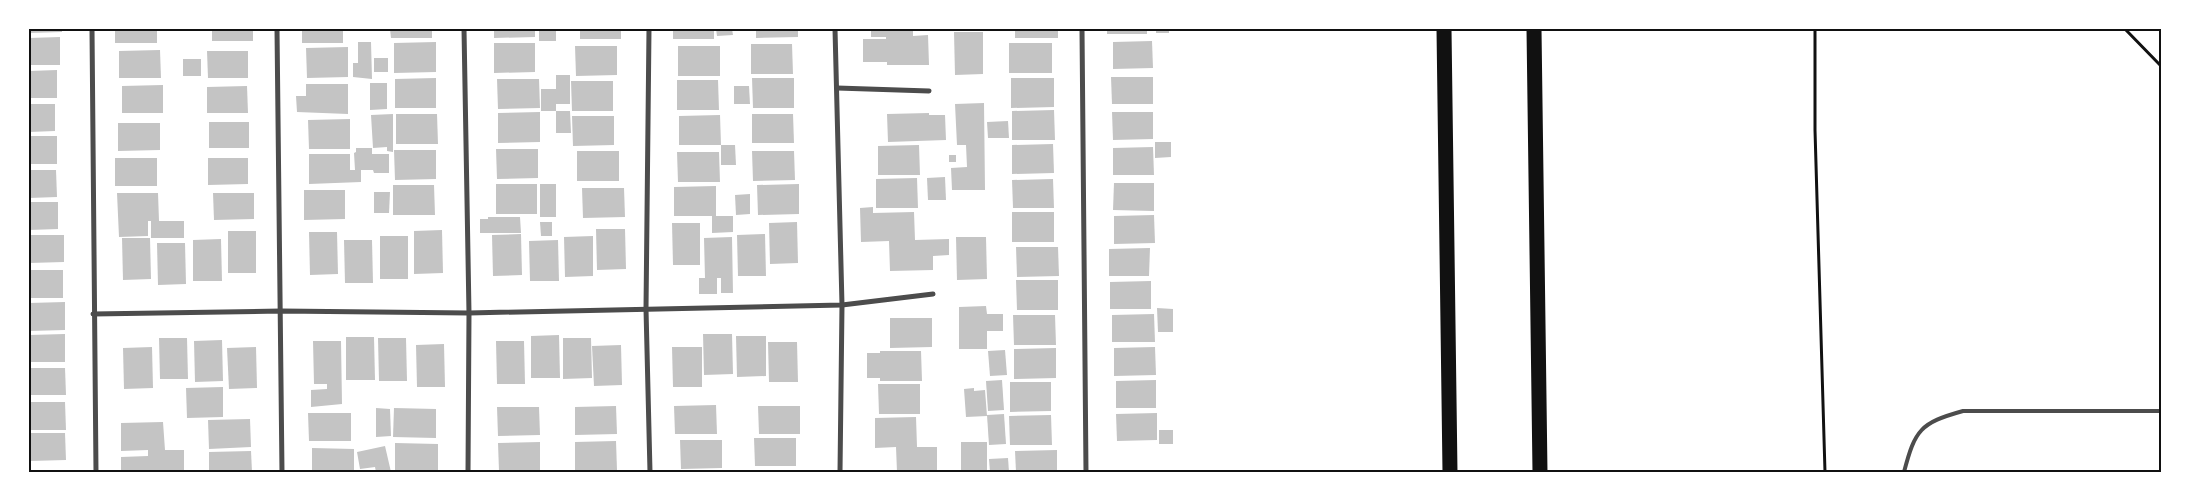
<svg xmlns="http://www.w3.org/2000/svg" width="2190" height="501" font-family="'Fira Sans Condensed',sans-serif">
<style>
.building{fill:#c4c4c4}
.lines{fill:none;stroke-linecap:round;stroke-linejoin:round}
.path{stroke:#111;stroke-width:3}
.service{stroke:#4c4c4c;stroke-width:4}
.minor{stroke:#4c4c4c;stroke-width:5}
.motorway{stroke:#111;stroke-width:15}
.neatline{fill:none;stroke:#111;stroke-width:2}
</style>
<rect width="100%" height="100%" fill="#fff"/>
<g class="building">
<path d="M29,29H62V32L29,33Z"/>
<rect x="115" y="29" width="42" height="14"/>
<rect x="212" y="29" width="41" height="12"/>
<rect x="302" y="29" width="41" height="14"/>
<path d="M390,29H432V38H391Z"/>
<path d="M494,29H535V37L494,38Z"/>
<rect x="539" y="29" width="17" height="12"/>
<rect x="580" y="29" width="41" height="10"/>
<rect x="673" y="29" width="41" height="10"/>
<path d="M716,29H732L733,35L717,36Z"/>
<path d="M756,29H798V37L756,38Z"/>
<path d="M871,29H913V36L928,35L929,65H887V62H863V39H886V37H871Z"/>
<rect x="1015" y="29" width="43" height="9"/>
<rect x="1107" y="29" width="40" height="5"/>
<rect x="1156" y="29" width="13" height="4"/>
<path d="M954,32H983V74L955,75Z"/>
<path d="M60,37V65H29V38Z"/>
<path d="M1152,41L1153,68L1113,69V42Z"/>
<path d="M358,42H371L372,79L353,77V63H358Z"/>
<path d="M436,42V72L394,73V43Z"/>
<path d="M494,43H535V72L494,73Z"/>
<rect x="1009" y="43" width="43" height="30"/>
<path d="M751,44H792L793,74H751Z"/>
<path d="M575,46H617V75L576,76Z"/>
<rect x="678" y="46" width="42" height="30"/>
<path d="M348,47V77L307,78L306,48Z"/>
<path d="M160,50L161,78H119V51Z"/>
<path d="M207,51H248V78H208Z"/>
<rect x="374" y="58" width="14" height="14"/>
<rect x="183" y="59" width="18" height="17"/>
<path d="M57,70V98H29V71Z"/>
<path d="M556,75H570V104H556V111H570L571,133H556V111H541V89H556Z"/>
<path d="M1111,77H1153V104H1112Z"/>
<path d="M436,78V108H395V79Z"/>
<path d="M752,78H794V108H753Z"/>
<path d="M1011,78H1054V107L1011,108Z"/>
<path d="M497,79H539L540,108L498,109Z"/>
<path d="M677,80H718L719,110H677Z"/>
<path d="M571,81H613V111H572Z"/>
<path d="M370,83H387V109L370,110Z"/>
<path d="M306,84H348V114L297,112L296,96H306Z"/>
<path d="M163,85V113H122V86Z"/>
<path d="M247,86L248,113H207V87Z"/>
<path d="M734,86H749L750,104H734Z"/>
<path d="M984,103L985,190H952L951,168L967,167L966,145H957L955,104Z"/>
<path d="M29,104H55V131L29,132Z"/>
<path d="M1054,110L1055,140H1012V111Z"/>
<path d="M540,112V142L498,143V113Z"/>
<path d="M1112,112H1153V139L1113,140Z"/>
<path d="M929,113V115H945L946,140L888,142L887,114Z"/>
<path d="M393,114V152L387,151V147L373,148L371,115Z"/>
<path d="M396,114H437L438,144H396Z"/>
<path d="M752,114H793L794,143H752Z"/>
<path d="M720,115L721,145H679V116Z"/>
<path d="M572,116H614V145L573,146Z"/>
<path d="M350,119V149H309L308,120Z"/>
<path d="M1008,121L1009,138H988L987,122Z"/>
<rect x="209" y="122" width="40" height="26"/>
<path d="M118,123H160V150L118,151Z"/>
<rect x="29" y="136" width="28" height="28"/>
<path d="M1155,142H1171V157L1155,158Z"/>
<path d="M1053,144L1054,173L1012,174V145Z"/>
<path d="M721,145H735L736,165H721Z"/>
<path d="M919,145L920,175H878V146Z"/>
<path d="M1153,147L1154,175H1113V148Z"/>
<path d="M356,148H372V154H389V173H374L373,170H361V182L309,184V154H350V170H355L354,153L356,152Z"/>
<path d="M496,149H538V178L497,179Z"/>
<path d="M394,150H436V179L395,180Z"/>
<rect x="577" y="151" width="42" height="30"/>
<path d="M752,151H794L795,180L753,181Z"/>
<path d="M677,152H719L720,182H678Z"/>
<rect x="949" y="155" width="7" height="7"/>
<rect x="115" y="158" width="42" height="28"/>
<path d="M208,158H248V184L208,185Z"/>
<path d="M29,170H56L57,197L29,198Z"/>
<path d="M945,177L946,200H928L927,178Z"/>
<path d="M917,178L918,208H876V179Z"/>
<path d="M1053,179L1054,208H1013L1012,180Z"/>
<path d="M1114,183H1154V211L1113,210Z"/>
<rect x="496" y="184" width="41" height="30"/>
<rect x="540" y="184" width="16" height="33"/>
<path d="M799,184V214L758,215L757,185Z"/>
<path d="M393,185H434L435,215H393Z"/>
<path d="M716,186V216H733V232L712,233V216H674V187Z"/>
<path d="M582,188H624L625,217L583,218Z"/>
<path d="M304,190H345V219L304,220Z"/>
<path d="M374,192H390L389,213H374Z"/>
<path d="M117,193H158L159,221H184V238H151V221H148V236L119,237Z"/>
<path d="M213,193H254V219L214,220Z"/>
<path d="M750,194V214L736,215L735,195Z"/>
<path d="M29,202H58V229L29,230Z"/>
<path d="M873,207V213L914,212L915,240L949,239V255L933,256V270L890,271L889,241L861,242L860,208Z"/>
<rect x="1012" y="212" width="42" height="30"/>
<path d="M1154,215L1155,243L1114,244V216Z"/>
<path d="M488,217H520L521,233H480V219H488Z"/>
<path d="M540,222H552V236H541Z"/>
<path d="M797,222L798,263L770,264L769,223Z"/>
<path d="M672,223H700V265H673Z"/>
<path d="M596,229H625L626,269L597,270Z"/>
<path d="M442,230L443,273L414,274V231Z"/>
<rect x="228" y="231" width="28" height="42"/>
<path d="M309,232H337L338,274L310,275Z"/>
<path d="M521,234L522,275L493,276L492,235Z"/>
<path d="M765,234L766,276H738L737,235Z"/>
<path d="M29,235H64V262L29,263Z"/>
<rect x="380" y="236" width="28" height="43"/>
<path d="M593,236V276L565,277L564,237Z"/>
<path d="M732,237L733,293H721V278H717V294H699V278H705L704,238Z"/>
<path d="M956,237H986L987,279L957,280Z"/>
<path d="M122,238H150L151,279L123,280Z"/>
<path d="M221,239L222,281H193V240Z"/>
<path d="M344,240H372L373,283H345Z"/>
<path d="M558,240L559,281H530L529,241Z"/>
<path d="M157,243H185L186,284L158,285Z"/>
<path d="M1016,247H1058L1059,276L1017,277Z"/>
<path d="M1150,248L1149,276H1109V249Z"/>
<rect x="29" y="270" width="34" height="28"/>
<path d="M1016,280H1058V310H1017Z"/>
<path d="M1151,281V309H1110V282Z"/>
<path d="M65,302V330L29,331V303Z"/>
<path d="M986,306L987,314H1003V331H987V349H959V307Z"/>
<path d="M1157,308L1173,309V332H1158Z"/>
<path d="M1154,314L1155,342H1112V315Z"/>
<path d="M1013,315H1055L1056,345H1014Z"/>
<path d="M890,318H932V347L890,348Z"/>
<path d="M65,334V362H29V335Z"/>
<path d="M703,334H732L733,374L704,375Z"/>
<path d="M559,335L560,378H531V336Z"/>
<path d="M736,336H766V376L737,377Z"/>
<path d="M346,337H374L375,380H346Z"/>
<path d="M159,338H187L188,379H160Z"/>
<path d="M378,338H406L407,381H379Z"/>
<path d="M563,338H591L592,378L563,379Z"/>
<path d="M222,340L223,381L195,382L194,341Z"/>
<path d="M313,341H341L342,404L311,407V390L327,389V384H314Z"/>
<path d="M496,341H524L525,384H497Z"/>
<path d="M768,342H797L798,382H769Z"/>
<path d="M444,344L445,387H417L416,345Z"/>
<path d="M621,345L622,385L594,386L592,346Z"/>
<path d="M152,347L153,388L124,389L123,348Z"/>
<path d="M256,347L257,388L229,389L227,348Z"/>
<path d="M672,347H702V387H673Z"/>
<path d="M1155,347L1156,375L1114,376V348Z"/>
<path d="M1056,348V378L1014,379V349Z"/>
<path d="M1005,350L1007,375L990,376L988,351Z"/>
<path d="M880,351H921L922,381H880V378H867V353H880Z"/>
<path d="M29,368H65L66,395H29Z"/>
<path d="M1002,380L1004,410L988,411L986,381Z"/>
<path d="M1156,380V408H1116V381Z"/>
<path d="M1010,382H1051V411L1010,412Z"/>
<path d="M878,384H920V414H879Z"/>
<path d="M223,387V417L187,418L186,388Z"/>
<path d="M974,388V391L985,390L987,416L966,417L964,389Z"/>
<path d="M29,402H65L66,430H29Z"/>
<path d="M716,405L717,434H675L674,406Z"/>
<path d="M616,406L617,434L575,435V407Z"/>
<path d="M758,406H800V434H759Z"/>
<path d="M497,407H539L540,435L498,436Z"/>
<path d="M376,408L390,409L391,436L376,437Z"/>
<path d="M394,408L436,409V438L393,437Z"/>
<path d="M308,413H351V441H309Z"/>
<path d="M1157,413V440L1117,441L1116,414Z"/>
<path d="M1004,414L1006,444L989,445L987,415Z"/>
<path d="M1051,415L1052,445H1010L1009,416Z"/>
<path d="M916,417L917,447H937V472H897L896,447L875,448V418Z"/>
<path d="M250,419L251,447L209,449L208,420Z"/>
<path d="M163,422L165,450H184V472H121V457L148,456V450L121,451V423Z"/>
<rect x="1159" y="430" width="14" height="14"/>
<path d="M29,433H65L66,460L29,461Z"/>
<path d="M754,438H796V466H755Z"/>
<path d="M680,440H722V468L681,469Z"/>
<path d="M616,441L617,470H575V442Z"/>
<path d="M540,442V471H499L498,443Z"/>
<rect x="961" y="442" width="26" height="30"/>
<path d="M395,443L438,444V472H395Z"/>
<path d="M385,446L391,472H376L375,467L360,469L357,452Z"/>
<path d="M312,448L354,449V472H312Z"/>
<path d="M1057,450V472H1016L1015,451Z"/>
<path d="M251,451L252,472H209V452Z"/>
<path d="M1008,458L1009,472H990L989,459Z"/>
</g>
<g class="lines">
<g class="path">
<path d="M1815,29V130L1825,472"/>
<path d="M2125,29L2161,66"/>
</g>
<path class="service" d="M1904,472C1915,430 1920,423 1963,411H2161"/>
<g class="minor">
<path d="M92,29L96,472"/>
<path d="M277,29L282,472"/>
<path d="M464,29L469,313L468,472"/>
<path d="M649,29L646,309L650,472"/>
<path d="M835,29L842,305L840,472"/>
<path d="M1082,29L1086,472"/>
<path d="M837,88L929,91"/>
<path d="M93,314L281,311L469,313L842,305L933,294"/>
</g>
<g class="motorway">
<path d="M1444,29L1450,472"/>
<path d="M1534,29L1540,472"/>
</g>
</g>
<rect width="2190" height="501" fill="none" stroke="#ffffff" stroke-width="60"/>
<rect x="30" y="30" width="2130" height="441" class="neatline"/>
</svg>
